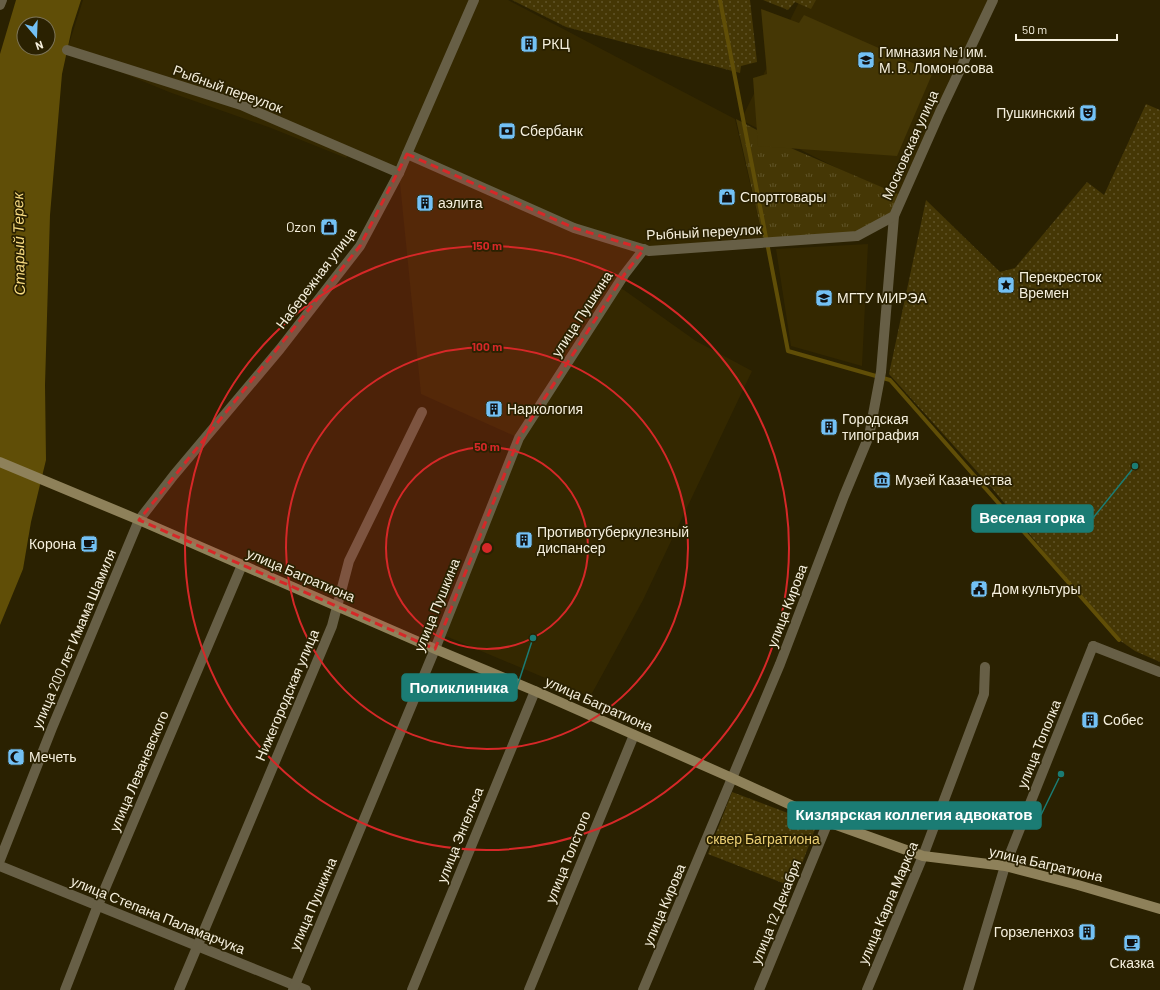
<svg xmlns="http://www.w3.org/2000/svg" width="1160" height="990" font-family="Barlow,sans-serif">
<style>
.built{fill:#342800}
.grass{fill:url(#grass-tufts)}
.park{fill:url(#park-dots)}
.pitch{fill:#453705}
.water{fill:#604e07;fill-rule:evenodd}
.lines{fill:none;stroke-linecap:round;stroke-linejoin:round}
.stream{stroke:#604e07;stroke-width:4}
.pedestrian{stroke:#675f46;stroke-width:10}
.minor{stroke:#675f46;stroke-width:10}
.tertiary{stroke:#675f46;stroke-width:10}
.secondary{stroke:#8e815a;stroke-width:10}
.marked{fill:#d62828;fill-opacity:0.2;stroke:#d62828;stroke-width:3;stroke-dasharray:8 5;stroke-linejoin:round}
.ring{fill:none;stroke:#d62828;stroke-width:2}
.labels{text-anchor:middle;stroke-width:3.5;stroke-linejoin:round;paint-order:stroke}
.poi-label{font-size:14px;fill:#f6f0de;stroke:#2a2101;text-anchor:start}
.street-label{font-size:14px;fill:#f6f0de;stroke:#2a2101}
.park-label{font-size:14px;fill:#eace73;stroke:#2a2101}
.water-label{font-size:15px;font-style:italic;fill:#f9dc82;stroke:#2a2101}
.centre{fill:#d62828;stroke:#2a2101;stroke-width:2}
.ring-label{font-size:12px;text-anchor:middle;font-weight:bold;fill:#d62828;stroke:#2a2101;stroke-width:3.5;stroke-linejoin:round;paint-order:stroke}
.leader{fill:none;stroke:#1b7c74;stroke-width:1.5}
.callout-dot{fill:#1b7c74;stroke:#2a2101;stroke-width:1.5}
.callout{fill:#1b7c74;stroke:#1b7c74;stroke-width:1.5}
.callout-label{font-size:15px;text-anchor:middle;font-weight:bold;fill:#fff}
</style>
<defs>
<pattern id="grass-tufts" width="24" height="20" patternUnits="userSpaceOnUse"><rect width="24" height="20" fill="#453705"/><path d="M3 7l-1-3M5 7V3M7 7l1-3M15 17l-1-3M17 17v-4M19 17l1-3" fill="none" stroke="#605429"/></pattern>
<pattern id="park-dots" width="8" height="8" patternUnits="userSpaceOnUse"><rect width="8" height="8" fill="#453705"/><path d="M2 2h.1M6 6h.1" fill="none" stroke="#605429" stroke-width="1.8" stroke-linecap="round"/></pattern>
</defs>
<rect width="100%" height="100%" fill="#2a2101"/>
<g class="built">
<path d="M83,0H508L735,119L764,243L649,251L617,287L624,290L696,341L752,371L643,600L590,697L441,634L519,438L421,394L399,173L348,155L346,158L271,128L169,92L67,50Z"/>
<path d="M800,0H991L898,195L839,169L741,120Z"/>
<path d="M868,244L862,366L791,346L776,249Z"/>
</g>
<path class="grass" d="M736,119L793,149L900,195L891,214L857,234L764,243Z"/>
<g class="park">
<path d="M512,0H750L757,62L741,66L740,73L566,27Z"/>
<path d="M763,0H816L811,9L795,2L788,10Z"/>
<path d="M1146,104L1160,110V662L1135,651L1112,635L992,488L889,374L926,200L1000,272L1015,268L1087,182L1104,195Z"/>
<path d="M732,792L817,824L793,887L708,854Z"/>
</g>
<path class="pitch" d="M761,9L799,23L804,15L933,72L897,156L758,146L753,78L767,74Z"/>
<path class="water" d="M16,0H81L72,28L62,74L50,215L45,385L46,460L31,522L23,569L0,625V54ZM24,24H48V48H24Z"/>
<g class="lines">
<path class="stream" d="M720,0L788,351L890,380L1119,640"/>
<path class="pedestrian" d="M1093,646L1160,672"/>
<g class="minor">
<path d="M0,5L2,0"/>
<path d="M67,50L241,105L399,173"/>
<path d="M407,154L474,0"/>
<path d="M0,860L52,728L139,520"/>
<path d="M0,866L306,990"/>
<path d="M1005,866L1093,646"/>
<path d="M65,990L98,905L242,565"/>
<path d="M179,990L332,626L349,561L422,412"/>
<path d="M293,990L435,649L519,438L624,275L644,249"/>
<path d="M412,990L535,691"/>
<path d="M529,990L634,735"/>
<path d="M643,990L780,664L844,496L869,436L881,372L894,216"/>
<path d="M759,990L828,822"/>
<path d="M867,990L923,856L984,694L985,667"/>
</g>
<g class="tertiary">
<path d="M139,520L174,475L280,349L360,246L399,173L407,154L574,228L649,251L857,236L894,216L940,112L993,0"/>
<path d="M968,990L1005,866"/>
</g>
<path class="secondary" d="M0,462L139,520L435,649L535,691L732,778L828,822L923,856L1005,866L1078,885L1160,909"/>
</g>
<path class="marked" d="M407,154L574,228L644,249L624,275L519,438L435,649L139,520L360,246Z"/>
<g class="ring">
<circle cx="487" cy="548" r="101"/>
<circle cx="487" cy="548" r="201"/>
<circle cx="487" cy="548" r="302"/>
</g>
<defs>
<symbol id="building-square" viewBox="-11 -11 22 22"><rect x="-9" y="-9" width="18" height="18" rx="4" fill="#73c1f5" stroke="#2a2101"/><path d="M-4-6H4V6H1V3H-1V6H-4ZM-2.5-4.3h1.7v1.8h-1.7ZM.8-4.3h1.7v1.8H.8ZM-2.5-1h1.7V.8h-1.7ZM.8-1h1.7V.8H.8Z" fill="#111"/></symbol>
<symbol id="school-square" viewBox="-11 -11 22 22"><rect x="-9" y="-9" width="18" height="18" rx="4" fill="#73c1f5" stroke="#2a2101"/><path d="M0-5L7-2L0 1L-7-2ZM-4 1L0 2.5L4 1V4Q0 6-4 4Z" fill="#111"/></symbol>
<symbol id="theatre-square" viewBox="-11 -11 22 22"><rect x="-9" y="-9" width="18" height="18" rx="4" fill="#73c1f5" stroke="#2a2101"/><path d="M-5-5.5Q0-4 5-5.5V0Q5 5 0 6Q-5 5-5 0ZM-3.3-2.5H-1v1.5H-3.3ZM1-2.5H3.3v1.5H1ZM-2.8 1Q0 5.5 2.8 1Z" fill="#111"/></symbol>
<symbol id="bank-square" viewBox="-11 -11 22 22"><rect x="-9" y="-9" width="18" height="18" rx="4" fill="#73c1f5" stroke="#2a2101"/><path d="M-6-4H6V4H-6ZM0-2.3a2.3 2.3 0 1 0 0 4.6a2.3 2.3 0 1 0 0-4.6Z" fill="#111"/></symbol>
<symbol id="shop-square" viewBox="-11 -11 22 22"><rect x="-9" y="-9" width="18" height="18" rx="4" fill="#73c1f5" stroke="#2a2101"/><path d="M-5-2.5h2.3a2.7 3.5 0 0 1 5.4 0H5L5.5 6h-11ZM-1.5-2.5h3a1.5 2.3 0 0 0-3 0Z" fill="#111"/></symbol>
<symbol id="sight-square" viewBox="-11 -11 22 22"><rect x="-9" y="-9" width="18" height="18" rx="4" fill="#73c1f5" stroke="#2a2101"/><path d="M0-6L1.8-2.2L6-1.7L2.9 1.2L3.7 5.4L0 3.3L-3.7 5.4L-2.9 1.2L-6-1.7L-1.8-2.2Z" fill="#111"/></symbol>
<symbol id="university-square" viewBox="-11 -11 22 22"><rect x="-9" y="-9" width="18" height="18" rx="4" fill="#73c1f5" stroke="#2a2101"/><path d="M0-5L7-2L0 1L-7-2ZM-4 1L0 2.5L4 1V4Q0 6-4 4Z" fill="#111"/></symbol>
<symbol id="museum-square" viewBox="-11 -11 22 22"><rect x="-9" y="-9" width="18" height="18" rx="4" fill="#73c1f5" stroke="#2a2101"/><path d="M0-6L6-3V-2H-6V-3ZM-5-1h2V3h-2ZM-1-1h2V3h-2ZM3-1h2V3H3ZM-6 4H6V6H-6Z" fill="#111"/></symbol>
<symbol id="cafe-square" viewBox="-11 -11 22 22"><rect x="-9" y="-9" width="18" height="18" rx="4" fill="#73c1f5" stroke="#2a2101"/><path d="M-5.5-4.5H6V0H3Q3 3.5 0 3.5H-2.5Q-5.5 3.5-5.5 0ZM3-3.2v2h1.7v-2ZM-6 4.5H4V6H-6Z" fill="#111"/></symbol>
<symbol id="civic-square" viewBox="-11 -11 22 22"><rect x="-9" y="-9" width="18" height="18" rx="4" fill="#73c1f5" stroke="#2a2101"/><path d="M-.6-6.5H3V-4.5H.6V-3L4-1V1h2V6H-6V1h2V-1L-.6-3ZM-1.2 2.5V6h2.4V2.5Z" fill="#111"/></symbol>
<symbol id="mosque-square" viewBox="-11 -11 22 22"><rect x="-9" y="-9" width="18" height="18" rx="4" fill="#73c1f5" stroke="#2a2101"/><path d="M3.5-4.9A6 6 0 1 0 3.5 4.9A5 5 0 1 1 3.5-4.9Z" fill="#111"/></symbol>
</defs>
<g fill-rule="evenodd">
<use href="#building-square" x="519" y="34" width="20" height="20"/>
<use href="#school-square" x="856" y="50" width="20" height="20"/>
<use href="#theatre-square" x="1078" y="103" width="20" height="20"/>
<use href="#bank-square" x="497" y="121" width="20" height="20"/>
<use href="#shop-square" x="717" y="187" width="20" height="20"/>
<use href="#building-square" x="415" y="193" width="20" height="20"/>
<use href="#shop-square" x="319" y="217" width="20" height="20"/>
<use href="#sight-square" x="996" y="275" width="20" height="20"/>
<use href="#university-square" x="814" y="288" width="20" height="20"/>
<use href="#building-square" x="484" y="399" width="20" height="20"/>
<use href="#building-square" x="819" y="417" width="20" height="20"/>
<use href="#museum-square" x="872" y="470" width="20" height="20"/>
<use href="#building-square" x="514" y="530" width="20" height="20"/>
<use href="#cafe-square" x="79" y="534" width="20" height="20"/>
<use href="#civic-square" x="969" y="579" width="20" height="20"/>
<use href="#building-square" x="1080" y="710" width="20" height="20"/>
<use href="#mosque-square" x="6" y="747" width="20" height="20"/>
<use href="#building-square" x="1077" y="922" width="20" height="20"/>
<use href="#cafe-square" x="1122" y="933" width="20" height="20"/>
</g>
<g class="labels">
<g class="poi-label">
<text x="542" y="49">РКЦ</text>
<text x="879" y="57">Гимназия №1 им.<tspan x="879" dy="16">М. В. Ломоносова</tspan></text>
<text x="1075" y="118" text-anchor="end">Пушкинский</text>
<text x="520" y="136">Сбербанк</text>
<text x="740" y="202">Спорттовары</text>
<text x="438" y="208">аэлита</text>
<text x="316" y="232" text-anchor="end">Ozon</text>
<text x="1019" y="282">Перекресток<tspan x="1019" dy="16">Времен</tspan></text>
<text x="837" y="303">МГТУ МИРЭА</text>
<text x="507" y="414">Наркология</text>
<text x="842" y="424">Городская<tspan x="842" dy="16">типография</tspan></text>
<text x="895" y="485">Музей Казачества</text>
<text x="537" y="537">Противотуберкулезный<tspan x="537" dy="16">диспансер</tspan></text>
<text x="76" y="549" text-anchor="end">Корона</text>
<text x="992" y="594">Дом культуры</text>
<text x="1103" y="725">Собес</text>
<text x="29" y="762">Мечеть</text>
<text x="1074" y="937" text-anchor="end">Горзеленхоз</text>
<text x="1132" y="968" text-anchor="middle">Сказка</text>
</g>
<g class="street-label">
<text transform="translate(228 89) rotate(20)" y="5">Рыбный переулок</text>
<text transform="translate(910 145) rotate(-66)" y="5">Московская улица</text>
<text transform="translate(704 232) rotate(-3)" y="5">Рыбный переулок</text>
<text transform="translate(316 278) rotate(-53)" y="5">Набережная улица</text>
<text transform="translate(582 314) rotate(-57)" y="5">улица Пушкина</text>
<text transform="translate(301 575) rotate(23)" y="5">улица Багратиона</text>
<text transform="translate(437 605) rotate(-68)" y="5">улица Пушкина</text>
<text transform="translate(787 606) rotate(-69)" y="5">улица Кирова</text>
<text transform="translate(74 639) rotate(-67)" y="5">улица 200 лет Имама Шамиля</text>
<text transform="translate(287 695) rotate(-67)" y="5">Нижегородская улица</text>
<text transform="translate(599 704) rotate(24)" y="5">улица Багратиона</text>
<text transform="translate(1039 744) rotate(-68)" y="5">улица Тополка</text>
<text transform="translate(139 771) rotate(-67)" y="5">улица Леваневского</text>
<text transform="translate(460 835) rotate(-68)" y="5">улица Энгельса</text>
<text transform="translate(568 857) rotate(-68)" y="5">улица Толстого</text>
<text transform="translate(1046 864) rotate(13)" y="5">улица Багратиона</text>
<text transform="translate(888 903) rotate(-67)" y="5">улица Карла Маркса</text>
<text transform="translate(313 904) rotate(-67)" y="5">улица Пушкина</text>
<text transform="translate(664 905) rotate(-67)" y="5">улица Кирова</text>
<text transform="translate(776 912) rotate(-68)" y="5">улица 12 Декабря</text>
<text transform="translate(158 915) rotate(22)" y="5">улица Степана Паламарчука</text>
</g>
<g class="park-label">
<text x="763" y="844">сквер Багратиона</text>
</g>
<g class="water-label">
<text transform="translate(19 244) rotate(-91)" y="5">Старый Терек</text>
</g>
</g>
<circle cx="487" cy="548" r="6" class="centre"/>
<g class="ring-label">
<text x="487" y="250">150 m</text>
<text x="487" y="351">100 m</text>
<text x="487" y="451">50 m</text>
</g>
<path class="leader" d="M1135 466L1093 518M533 638L517 687M1061 774L1041 815"/>
<g class="callout-dot">
<circle cx="1135" cy="466" r="4"/>
<circle cx="533" cy="638" r="4"/>
<circle cx="1061" cy="774" r="4"/>
</g>
<g class="callout">
<rect x="972" y="505" width="121" height="27" rx="4"/>
<rect x="402" y="674" width="115" height="27" rx="4"/>
<rect x="788" y="802" width="253" height="27" rx="4"/>
</g>
<g class="callout-label">
<text x="1032" y="523">Веселая горка</text>
<text x="459" y="693">Поликлиника</text>
<text x="914" y="820">Кизлярская коллегия адвокатов</text>
</g>
<g transform="translate(36 36) rotate(161)"><circle r="19" fill="#2a2101" stroke="#7c7459"/>
<path d="M0-3L7 15L0 10L-7 15Z" fill="#73c1f5"/>
<text y="-6" font-size="11" font-weight="bold" text-anchor="middle" fill="#f6f0de">N</text>
</g>
<path d="M1016 34v6h101v-6" fill="none" stroke="#f6f0de" stroke-width="2"/>
<text x="1022" y="34" font-size="12" fill="#f6f0de" stroke="#2a2101" stroke-width="3" paint-order="stroke">50 m</text>
</svg>
